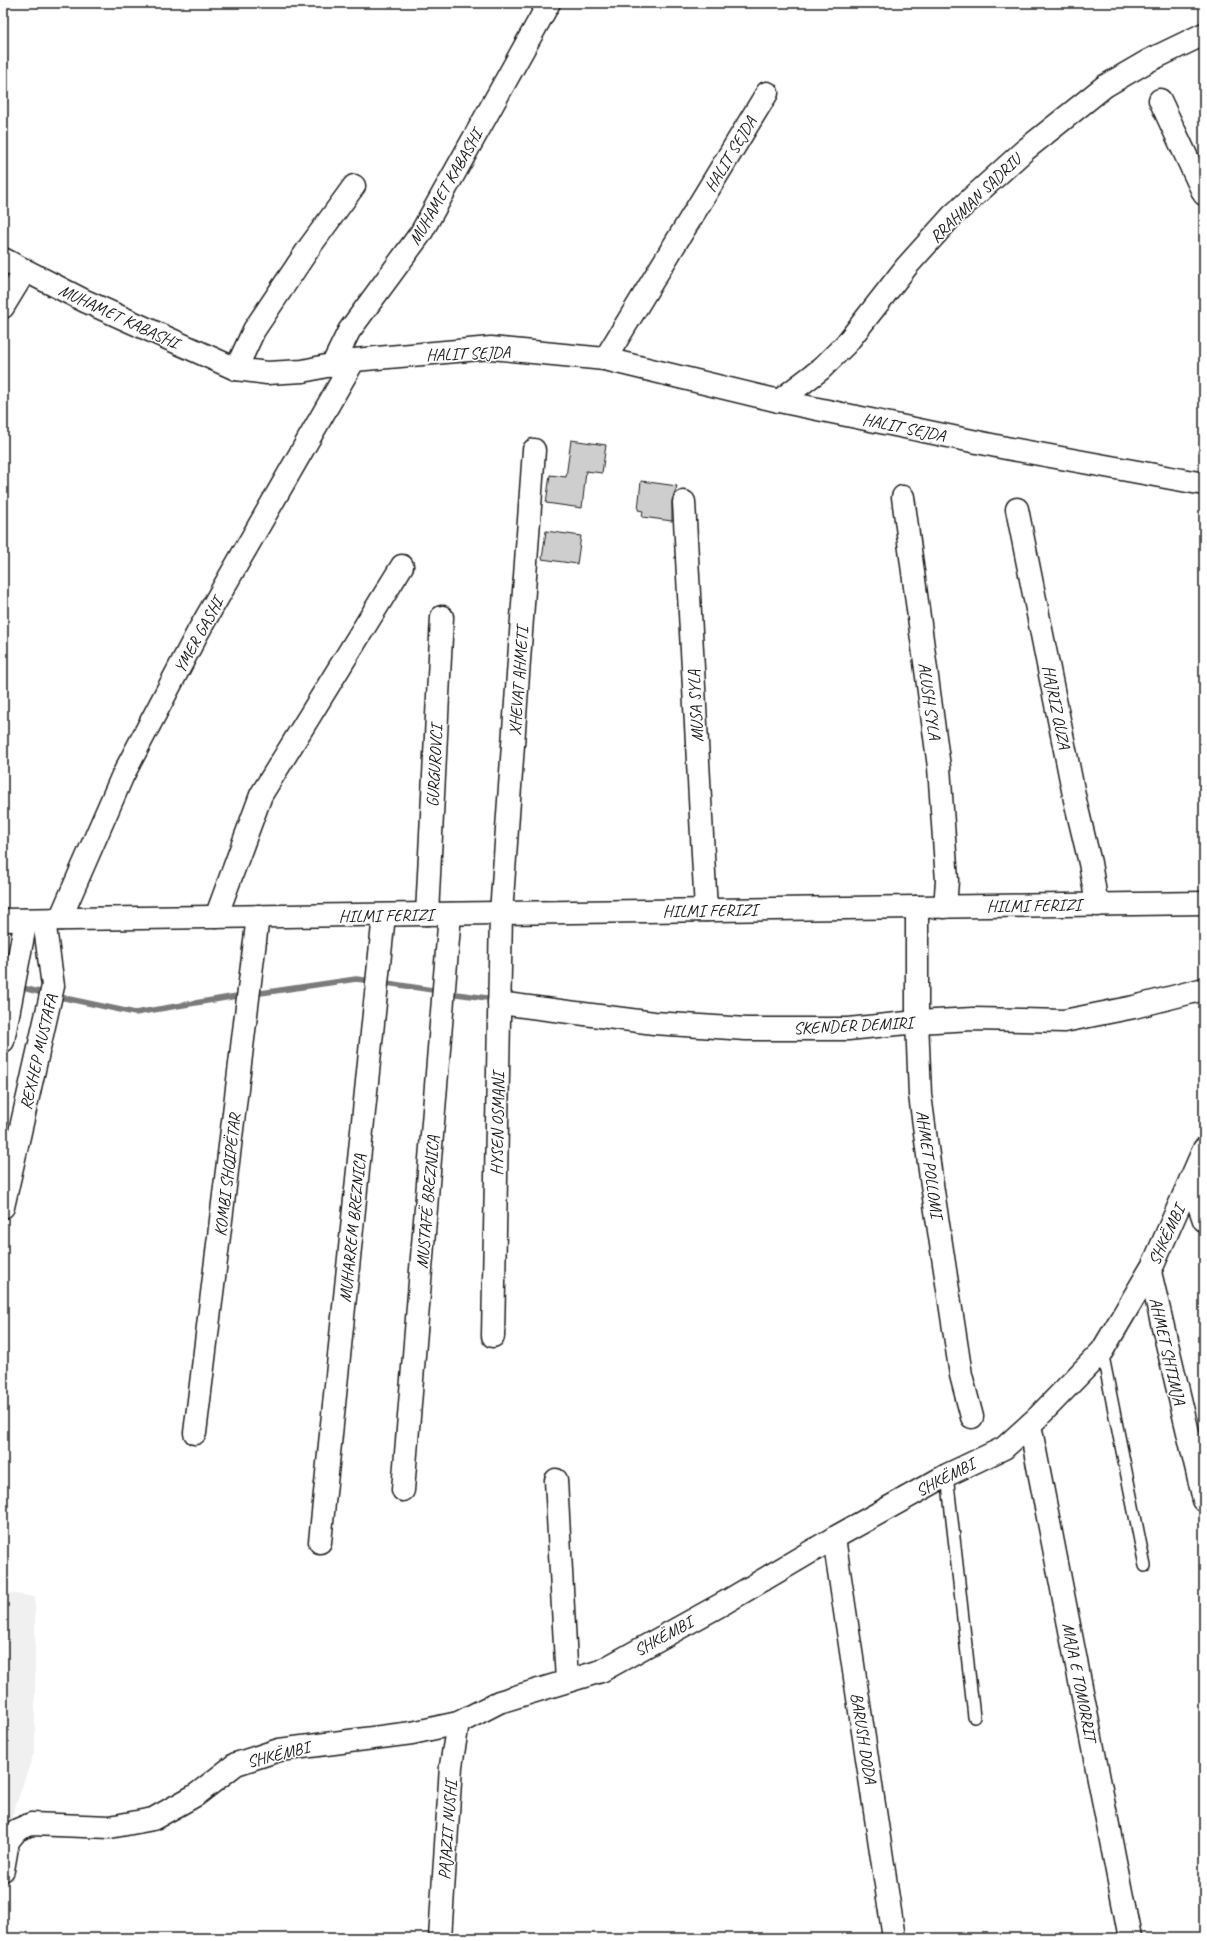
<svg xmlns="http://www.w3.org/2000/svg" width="1207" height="1941" font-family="Caveat,sans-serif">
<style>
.built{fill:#f0f0f0}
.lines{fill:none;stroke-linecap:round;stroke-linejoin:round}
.stream{stroke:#7a7a7a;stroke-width:5.5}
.building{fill:#cecece;stroke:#1c1c1c}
.lane-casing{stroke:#1c1c1c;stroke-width:14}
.street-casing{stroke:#1c1c1c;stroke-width:25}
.secondary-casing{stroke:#1c1c1c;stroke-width:25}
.lane{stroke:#fff;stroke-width:11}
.street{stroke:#fff;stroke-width:22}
.secondary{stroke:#fff;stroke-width:22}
.labels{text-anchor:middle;stroke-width:3;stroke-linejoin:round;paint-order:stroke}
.street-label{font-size:17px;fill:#1c1c1c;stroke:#fff}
</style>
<rect width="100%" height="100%" fill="#fff"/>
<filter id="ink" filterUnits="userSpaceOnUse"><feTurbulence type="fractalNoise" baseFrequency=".025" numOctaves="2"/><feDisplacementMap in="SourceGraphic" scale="8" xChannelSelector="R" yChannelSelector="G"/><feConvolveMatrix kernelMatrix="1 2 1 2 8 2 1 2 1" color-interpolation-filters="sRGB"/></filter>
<g filter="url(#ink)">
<path class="built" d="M3,1592L35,1597V1749L3,1843Z"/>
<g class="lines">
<g class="stream">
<path d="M380,982L439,991"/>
<path d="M19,987L47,994"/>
<path d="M448,993L495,999"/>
<path d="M254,994L356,979L372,981"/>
<path d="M55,996L135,1013L243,995"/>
</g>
</g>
<g class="building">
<path d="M571,440L606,445L602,473L586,471L582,508L546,503L550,475L566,477Z"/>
<path d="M641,481L677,486L672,502V521L642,517L643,511L638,510Z"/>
<path d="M546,531L581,536L577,564L542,559Z"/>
</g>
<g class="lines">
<defs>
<g id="lane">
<path d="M1102,1351L1145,1566"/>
<path d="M947,1475L974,1717"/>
</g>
<g id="street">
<path d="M1160,100L1204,194"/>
<path d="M354,186L311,245L254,330L236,369L267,373L303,371L354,360L491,348L605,359L779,401L1006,448L1204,484"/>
<path d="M3,259L85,301L236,369"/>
<path d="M3,307L25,271"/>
<path d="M605,359L767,93"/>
<path d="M332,366L349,331L421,233L549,3"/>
<path d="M779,401L821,369L846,344L907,266L952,216L1025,150L1105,86L1148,61L1204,34"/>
<path d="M903,497L939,767L947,881L945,907"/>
<path d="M684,502L706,910"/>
<path d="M1017,509L1075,800L1090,863L1097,905"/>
<path d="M917,907V1020L920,1095L931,1178L961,1375L972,1417"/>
<path d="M427,914L442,617"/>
<path d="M216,917L261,795L402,566"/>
<path d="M60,919L122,777L198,632L354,360"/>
<path d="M499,1003L654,1023L746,1029H848L917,1022L973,1019L1064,1021L1134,1007L1204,989"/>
<path d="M3,1041L26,920"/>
<path d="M1191,1182L1204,1220"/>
<path d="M3,1207L53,986L44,920"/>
<path d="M1150,1272L1204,1500"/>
<path d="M493,1336L501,913L534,450"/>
<path d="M1030,1425L1130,1938"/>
<path d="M195,1433L258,916"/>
<path d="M556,1480L567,1681"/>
<path d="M403,1490L450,914"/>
<path d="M834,1538L894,1938"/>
<path d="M320,1542L384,915"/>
<path d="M3,1870L8,1841L17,1830L31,1824L110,1827L153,1819L196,1795L236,1764L279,1750L412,1733L458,1723L499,1702L601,1671L724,1603L834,1538L947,1475L1004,1448L1038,1417L1102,1351L1153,1265L1204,1149"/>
<path d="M440,1938L451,1766L458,1723"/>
</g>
<path id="secondary" d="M3,920L1204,903"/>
</defs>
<use href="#lane" class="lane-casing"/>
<use href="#street" class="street-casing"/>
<use href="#secondary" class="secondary-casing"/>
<use href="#lane" class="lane"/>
<use href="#street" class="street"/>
<use href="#secondary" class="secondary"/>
</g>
</g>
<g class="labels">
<g class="street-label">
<text transform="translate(730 154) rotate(-59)" y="6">HALIT SEJDA</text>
<text transform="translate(445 187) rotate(-60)" y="6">MUHAMET KABASHI</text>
<text transform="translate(975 198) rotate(-44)" y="6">RRAHMAN SADRIU</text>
<text transform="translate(119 316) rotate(25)" y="6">MUHAMET KABASHI</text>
<text transform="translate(468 353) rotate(-2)" y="6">HALIT SEJDA</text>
<text transform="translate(904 427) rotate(12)" y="6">HALIT SEJDA</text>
<text transform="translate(198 635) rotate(-61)" y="6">YMER GASHI</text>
<text transform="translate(518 681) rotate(-86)" y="6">XHEVAT AHMETI</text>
<text transform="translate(930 701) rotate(82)" y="6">ALUSH SYLA</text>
<text transform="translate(695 706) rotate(-93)" y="6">MUSA SYLA</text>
<text transform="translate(1057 707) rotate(79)" y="6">HAJRIZ QUZA</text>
<text transform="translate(434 766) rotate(-87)" y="6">GURGUROVCI</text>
<text transform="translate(1034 905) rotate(-1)" y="6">HILMI FERIZI</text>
<text transform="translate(710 910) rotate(-1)" y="6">HILMI FERIZI</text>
<text transform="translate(386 915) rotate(-1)" y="6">HILMI FERIZI</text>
<text transform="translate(853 1025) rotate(-3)" y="6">SKENDER DEMIRI</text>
<text transform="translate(38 1052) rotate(-77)" y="6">REXHEP MUSTAFA</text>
<text transform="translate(497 1124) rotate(-89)" y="6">HYSEN OSMANI</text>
<text transform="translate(930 1164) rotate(82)" y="6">AHMET POLLOMI</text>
<text transform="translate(227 1175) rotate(-83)" y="6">KOMBI SHQIPËTAR</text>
<text transform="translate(427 1202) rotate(-85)" y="6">MUSTAFË BREZNICA</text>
<text transform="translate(352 1228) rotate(-84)" y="6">MUHARREM BREZNICA</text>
<text transform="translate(1166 1235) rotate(-65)" y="6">SHKËMBI</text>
<text transform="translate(1168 1351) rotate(77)" y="6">AHMET SHTIMJA</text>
<text transform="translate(945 1477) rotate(-27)" y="6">SHKËMBI</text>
<text transform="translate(663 1636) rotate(-29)" y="6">SHKËMBI</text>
<text transform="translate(1080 1682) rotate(79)" y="6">MAJA E TOMORRIT</text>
<text transform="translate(864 1738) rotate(81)" y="6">BARUSH DODA</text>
<text transform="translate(278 1754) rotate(-14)" y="6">SHKËMBI</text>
<text transform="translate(447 1830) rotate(-86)" y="6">PAJAZIT NUSHI</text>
</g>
</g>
<rect width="1207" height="1941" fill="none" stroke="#fff" stroke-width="16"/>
<rect x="8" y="8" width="1191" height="1925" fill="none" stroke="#1c1c1c" stroke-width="1.5" filter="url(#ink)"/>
</svg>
